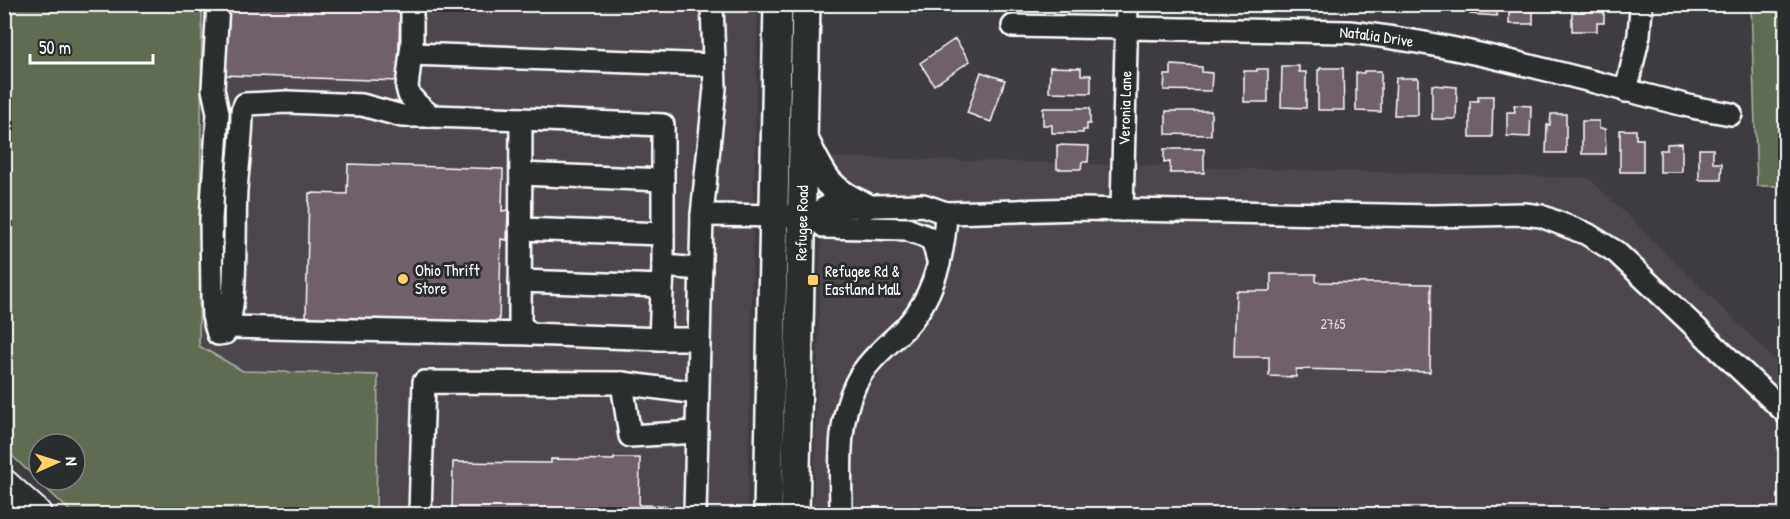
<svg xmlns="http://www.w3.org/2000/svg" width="1790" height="519" font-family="'Patrick Hand',sans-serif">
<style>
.built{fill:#4e474e}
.green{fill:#5f6c53;stroke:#afb6a9;stroke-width:1.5;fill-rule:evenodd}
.building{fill:#70606c;stroke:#fff;stroke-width:1.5}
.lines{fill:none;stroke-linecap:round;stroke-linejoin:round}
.minor-casing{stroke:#fff;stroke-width:26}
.major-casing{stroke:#fff;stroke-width:32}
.highway-casing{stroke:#fff;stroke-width:36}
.minor{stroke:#2a2d2e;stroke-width:21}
.major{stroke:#2a2d2e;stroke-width:27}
.highway{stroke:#2a2d2e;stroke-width:32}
.poi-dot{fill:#ffd166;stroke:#2a2d2e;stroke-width:2}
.labels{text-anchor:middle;stroke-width:6;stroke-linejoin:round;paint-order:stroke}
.number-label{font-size:14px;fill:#dbd7da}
.street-label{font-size:16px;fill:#fff;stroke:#2a2d2e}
.poi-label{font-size:16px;fill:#fff;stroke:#2a2d2e;text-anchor:start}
</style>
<rect width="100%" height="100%" fill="#3f3c41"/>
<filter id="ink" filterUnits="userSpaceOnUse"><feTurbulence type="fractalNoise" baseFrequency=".0167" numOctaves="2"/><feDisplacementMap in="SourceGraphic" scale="12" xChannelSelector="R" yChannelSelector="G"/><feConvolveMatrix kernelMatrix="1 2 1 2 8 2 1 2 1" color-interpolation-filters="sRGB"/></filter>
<g filter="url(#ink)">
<g class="built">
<path d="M202,5H758L747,514H376L377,375L243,371L199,346Z"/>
<path d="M824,157L1589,178L1785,370V514H813Z"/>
</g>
<g class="green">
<path d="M4,5H202L199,346L243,371L378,375L376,514H73L5,449ZM39,444H75V480H39Z"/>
<path d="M1751,5H1785V186H1757Z"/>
</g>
<g class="building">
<path d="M225,4H398L400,6L398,81L222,75Z"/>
<path d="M1470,4H1497V16L1470,14Z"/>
<rect x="1509" y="4" width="24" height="20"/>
<path d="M1604,6V23H1597V31H1572V7Z"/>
<path d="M955,39L970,61L934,85L920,63Z"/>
<path d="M1171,65L1202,67V72L1212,73L1211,91L1164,90L1165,75H1171Z"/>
<path d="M1282,66H1299V72H1306V108L1281,107Z"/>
<path d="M1050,67L1081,68V75H1091V93L1049,92Z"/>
<path d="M1320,68H1343L1344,110H1318V70H1320Z"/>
<path d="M1257,69H1268V102H1244V71H1257Z"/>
<path d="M1364,71H1381V112L1356,111V73H1364Z"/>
<path d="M981,72L1005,80L991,122L967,113Z"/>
<path d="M1396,78H1418V115H1394Z"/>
<path d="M1432,85L1457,87L1456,119H1432Z"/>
<path d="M1478,96H1493L1492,137H1470V101H1478Z"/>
<path d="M1514,105L1531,106L1530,137L1507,136V112H1515Z"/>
<path d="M1043,108H1090V124H1087V130H1083V133H1052V125H1043Z"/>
<path d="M1166,111H1211V135L1166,134Z"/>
<path d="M1551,114H1566V153H1546L1547,125H1550Z"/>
<path d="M1582,121H1599V129H1605L1606,154H1582Z"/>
<path d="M1620,130H1636V139H1643V172H1620Z"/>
<path d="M1682,143V172H1660V150H1667V144Z"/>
<path d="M1057,145L1089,146L1088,162H1082L1081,169H1057Z"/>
<path d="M1164,149H1204V173H1170V162L1164,163Z"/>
<path d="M1699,149H1713V163H1722L1721,180H1699Z"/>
<path d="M348,164L503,169L502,211L508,210L507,240L501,239L499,325L306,318L309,193L347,194Z"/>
<path d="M1271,274H1316V282L1431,284L1430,372L1296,369V377L1269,376V357H1234L1236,291H1271Z"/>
<path d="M614,458H640L639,505L669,506V514H452L453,462L551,463V459L614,460Z"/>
</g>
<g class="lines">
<defs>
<g id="minor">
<path d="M218,4L213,89L218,113L211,220L212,295L213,316L218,334L225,333C238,313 234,219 236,190C238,164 242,138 242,111L245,104L287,102L362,105L402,116H431"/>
<path d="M412,4V44L407,87L409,95L417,104L431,116L521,119"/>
<path id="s1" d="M1013,26L1349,32C1467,45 1582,80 1697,108L1731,114"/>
<path d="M411,54L714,65"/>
<path d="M1626,91L1639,35L1641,8"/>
<path d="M521,174L663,180"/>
<path id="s2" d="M1122,210L1127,4"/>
<path d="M702,215L812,216L826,207L923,205L946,213L1080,209L1433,216L1524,214L1541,216L1587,234L1616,252L1786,413"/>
<path d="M812,216L825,227L907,229C916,234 926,234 933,242L939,264"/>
<path d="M520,229L663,234"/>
<path d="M520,281L662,286"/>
<path d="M228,327L530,334"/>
<path d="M660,339L530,334L520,324L521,119L663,125V266"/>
<path d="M698,339H660L663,266L701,269"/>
<path d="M622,383L630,436L696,432"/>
<path d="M420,514L424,382L622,383L697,393"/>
<path d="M695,514L702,215L715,88L712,4"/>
<path d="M841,514C841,470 836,424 856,383C867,361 887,346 905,328C934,297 944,255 946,213"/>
</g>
<g id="major">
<path d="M806,143C822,176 828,191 864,206"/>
<path d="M768,514L778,4"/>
<path id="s3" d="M795,514L806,4"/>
</g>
<path id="highway" d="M4,486L35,514"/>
</defs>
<use href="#minor" class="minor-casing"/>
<use href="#major" class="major-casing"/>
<use href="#highway" class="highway-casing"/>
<use href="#minor" class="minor"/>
<use href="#major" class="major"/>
<use href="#highway" class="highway"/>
</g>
</g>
<g class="poi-dot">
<circle cx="403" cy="279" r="6"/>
<rect x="807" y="274" width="12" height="12" rx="3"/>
</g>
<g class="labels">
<g class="number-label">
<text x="1333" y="329">2765</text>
</g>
<g class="street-label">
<text dy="6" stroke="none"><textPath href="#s1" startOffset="364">Natalia Drive</textPath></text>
<text dy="6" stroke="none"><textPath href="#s2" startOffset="102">Veronia Lane</textPath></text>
<text dy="6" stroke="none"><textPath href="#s3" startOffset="291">Refugee Road</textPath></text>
</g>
<g class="poi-label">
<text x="415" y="276">Ohio Thrift<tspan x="415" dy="18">Store</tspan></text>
<text x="825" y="277">Refugee Rd &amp;<tspan x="825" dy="18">Eastland Mall</tspan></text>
</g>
</g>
<rect width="1790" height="519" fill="none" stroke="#2a2d2e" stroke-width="24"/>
<rect x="12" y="12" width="1766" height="495" fill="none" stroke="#fff" stroke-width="2" filter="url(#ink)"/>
<g transform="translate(57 462) rotate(87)"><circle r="28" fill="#2a2d2e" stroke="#7f8182" stroke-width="1.5"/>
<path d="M0-4.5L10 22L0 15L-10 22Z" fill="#ffd166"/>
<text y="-9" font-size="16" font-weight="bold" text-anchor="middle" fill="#ffffff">N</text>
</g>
<path d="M30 54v9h123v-9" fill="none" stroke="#ffffff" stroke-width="3"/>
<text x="39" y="54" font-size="18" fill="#ffffff" stroke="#2a2d2e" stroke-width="4.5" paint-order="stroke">50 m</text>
</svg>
